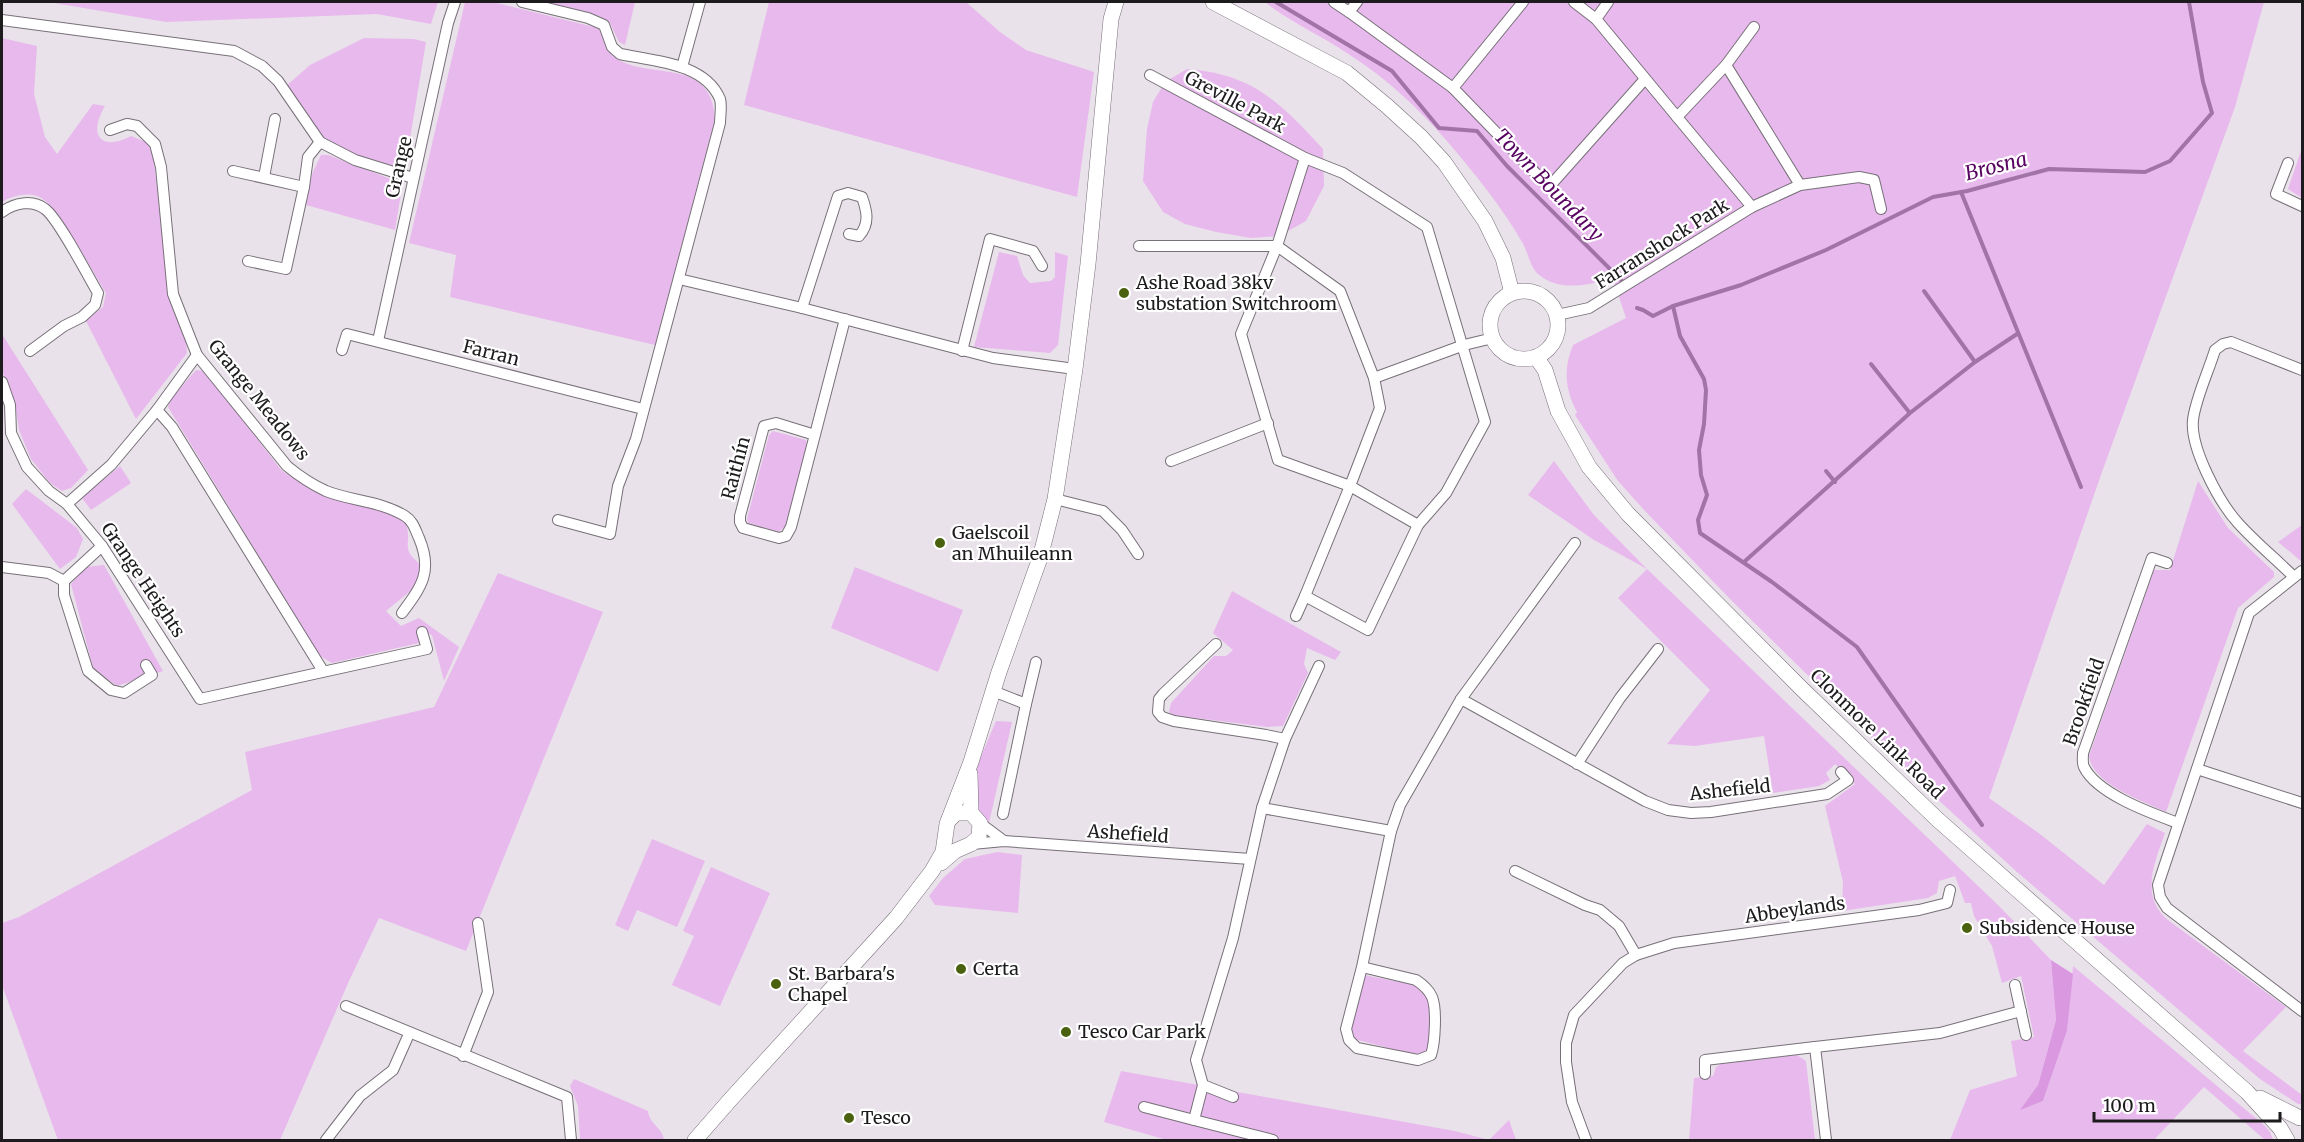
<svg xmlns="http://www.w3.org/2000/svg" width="2304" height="1142" font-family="Merriweather,serif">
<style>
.green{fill:#e8b9ed}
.forest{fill:#da98e1}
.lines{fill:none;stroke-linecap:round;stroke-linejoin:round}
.stream{stroke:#a173a7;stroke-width:4}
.street-casing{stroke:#777078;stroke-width:12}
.secondary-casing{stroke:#777078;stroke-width:16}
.street{stroke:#fff;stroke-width:10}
.secondary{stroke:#fff;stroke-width:15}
.poi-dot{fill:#4a620f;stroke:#fff;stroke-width:2}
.labels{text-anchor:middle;stroke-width:4.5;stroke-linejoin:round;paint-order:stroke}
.street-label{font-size:18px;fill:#1d1b1d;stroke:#fff}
.poi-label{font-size:18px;fill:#1d1b1d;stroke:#fff;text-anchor:start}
.water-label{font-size:20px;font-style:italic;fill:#570261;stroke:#fff}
</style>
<rect width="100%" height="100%" fill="#eae2ea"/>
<g class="green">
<path d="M48,2H438L431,24L377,14L166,22Z"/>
<path d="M465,2H493L598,28C604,36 606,50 613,56C645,82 712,54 715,119L655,345L450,297L456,255L409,243Z"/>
<path d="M547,2H635L625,45L619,42L610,23L598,16Z"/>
<path d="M769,2H966L1000,32L1026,50L1094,72L1077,197L744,105Z"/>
<path d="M1265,2H2264L2235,107L2102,472L1989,798L2040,834L2104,885L2147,824L2165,833C2155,862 2139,896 2168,920L2286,1007L2243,1051L2302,1095V1104H2298L2260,1079L2017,872L1887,753L1732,601L1645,511L1618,481L1575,415L1577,412C1565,389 1563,369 1573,345L1626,318L1613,279C1589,284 1560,293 1538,274C1530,267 1528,252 1522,242C1502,207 1472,170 1446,140C1418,108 1386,78 1350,55C1323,36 1291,23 1265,2Z"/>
<path d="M2,38L37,46L34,94L45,137L57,154L93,104L105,106C88,135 100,152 131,136L146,142L153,152L169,296L186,343L187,353L136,419L86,321L103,307L106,293C93,273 60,208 41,198C30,191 12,196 2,202Z"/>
<path d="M364,38L414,39L426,42L405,169L376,166L330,148L284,88L310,65Z"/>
<path d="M1187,69C1254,74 1280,103 1323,149L1324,186L1306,221L1279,236L1251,238L1216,232L1185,224L1163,212L1143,181L1147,129L1153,102L1165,82Z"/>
<path d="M2302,148V198L2288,189Z"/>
<path d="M321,155H328L396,181L402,187L395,230L306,205L312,174Z"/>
<path d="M999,252L1017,256L1023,275L1030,283L1051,281L1055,277V252L1068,256L1058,345L1050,353L974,347Z"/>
<path d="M2,334L88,470L71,488L62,491L50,483L31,459L19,430L15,403L2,371Z"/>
<path d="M196,370L204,371L282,471L323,495L387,512L406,523C413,545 398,548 423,566L413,589L386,611L401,626L419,618L459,647L444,681L432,635L418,629L419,643L332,663L320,656L168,407L170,400Z"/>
<path d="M773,431L806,440L807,446L785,527L778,532L748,523L747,519L769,435Z"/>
<path d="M1554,461L1594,515L1647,569L1999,906L2051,960L2056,1020L2038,1085L2021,1109L2043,1101L2067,1031L2073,966L2264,1125L2270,1132L2273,1140H2265L2204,1087L2154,1140H1950L1970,1090L2017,1076L2011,1041L2034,1037L2021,976L2002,983L1992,946L1974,916L1971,903H1965L1955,876L1939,881L1937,893L1928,898L1842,911L1843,882L1825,806L1855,784L1835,764L1826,773L1830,780L1819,786L1773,793L1764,736L1695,746L1667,744L1710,690L1618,598L1647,569L1594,540L1528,495Z"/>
<path d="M120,466L131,483L91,510L82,498Z"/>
<path d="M2198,481L2228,528L2274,572V577L2238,608L2166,812C2143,801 2092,784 2089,756L2154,570H2170Z"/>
<path d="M26,489L77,528L83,539L76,557L60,569L12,504Z"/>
<path d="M2302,525V560L2301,561L2278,542Z"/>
<path d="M104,565L163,671L117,686L93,668L71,584L86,567Z"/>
<path d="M855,567L963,610L938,672L831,628Z"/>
<path d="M498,573L603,612L466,951L379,918L349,981L280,1140H58L2,985V923L19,917L252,790L245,752L434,707Z"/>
<path d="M1232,591L1341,652L1335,660L1307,648L1304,664L1308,673L1283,726L1267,727L1173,715L1169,712L1171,703L1214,656H1226L1233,650L1213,633Z"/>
<path d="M996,721L1012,722L989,823L975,810L971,780Z"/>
<path d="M652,839L705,861L677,927L637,910L628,931L615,925Z"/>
<path d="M997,852L1022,855L1018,913L935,905L929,896L943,878L965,859Z"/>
<path d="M711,867L770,893L720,1006L672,985L694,936L683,931Z"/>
<path d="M1364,975L1415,985L1429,1000L1430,1041L1428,1049L1421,1054L1404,1052L1354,1039L1351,1027Z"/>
<path d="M1797,1055L1806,1061L1815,1140H1689L1694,1078L1713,1076L1716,1067L1721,1064Z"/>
<path d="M1121,1071L1455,1131L1489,1140L1509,1120L1516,1140H1167L1104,1122Z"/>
<path d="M574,1079L648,1111C649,1124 663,1128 664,1140H580L578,1106L570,1086Z"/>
</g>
<path class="forest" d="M2051,960L2073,974L2067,1031L2043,1101L2020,1110L2038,1085L2056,1020Z"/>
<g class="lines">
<g class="stream">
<path d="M1276,2L1392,71L1439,128L1477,131L1507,166L1622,281"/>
<path d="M1961,192L2081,487"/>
<path d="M1924,291L1975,362"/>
<path d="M1673,306L1680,336L1704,379L1706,390L1704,424L1699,450L1701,475L1707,495L1698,520L1700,533L1772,582L1857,647L1982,825"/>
<path d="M1637,308L1643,310L1653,316L1673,306L1741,285L1826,250L1933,197L1967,191L2049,169L2145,172L2170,161L2212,113L2203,82L2189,2"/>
<path d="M1871,364L1909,412"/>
<path d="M1826,471L1835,482"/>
<path d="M1744,562L1910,413L1975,362L2017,334"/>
</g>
<defs>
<g id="street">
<path d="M522,2L588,18L604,25L612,47L620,54C654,61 705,63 720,99C722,106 720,116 720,123L636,439L618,486L610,534L558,520"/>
<path d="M1334,2L1349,12"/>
<path d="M1357,2L1349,12L1453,88L1523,2"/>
<path d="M1574,2L1596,19"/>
<path d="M1608,2L1596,19L1677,117"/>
<path d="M2,20L234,51L262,66L278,81L320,142L355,160L413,178"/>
<path d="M1754,27L1726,65L1800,185"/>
<path d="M1726,65L1677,117L1752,207"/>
<path d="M682,67L700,2"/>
<path d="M1150,75L1305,158"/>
<path d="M1453,88L1549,187L1645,79"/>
<path d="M110,130L127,124L137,126L155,144L161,167L173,294L191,340L197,355L287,466C299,476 311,484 326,491C351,501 381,501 405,516C413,521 415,529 419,538C433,571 422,586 402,613"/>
<path d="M1305,158L1343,173L1427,227L1485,422L1446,493L1418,525L1350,486L1380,408L1374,378L1340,291L1277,246Z"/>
<path d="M2288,163L2276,194L2302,206"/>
<path d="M233,171L304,187"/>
<path d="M264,177L275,119"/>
<path d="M2,212C14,203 32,199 45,209C58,218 88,276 98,293L95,305L82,317L64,326L30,351"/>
<path d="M1139,246H1277L1241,334L1278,460L1350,486L1305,596L1368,630L1418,525"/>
<path d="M248,261L286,269L304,187L308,157L320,142"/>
<path d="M679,279L802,308L993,358L1075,369"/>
<path d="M802,308L838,196L848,193L862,197C867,211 870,224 859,236L849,234"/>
<path d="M1557,315L1589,308L1752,207L1800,185L1859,177L1874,180L1881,209"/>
<path d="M378,341L448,23L455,2"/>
<path d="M342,350L347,334L643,409"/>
<path d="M962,351L990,239L1033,251L1042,266"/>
<path d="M1374,378L1464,345L1493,338"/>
<path d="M2,382L10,405L11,433L27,467L49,491L67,504L102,546L200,699L427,649L422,632"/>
<path d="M157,410L172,427L323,671"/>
<path d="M815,435L776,423L764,426L740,516V522L743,528L779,538L786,536L791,527L845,319"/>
<path d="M1171,461L1268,423"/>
<path d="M1055,499L1103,511L1122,530L1138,554"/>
<path d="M67,504L111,465L157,410L197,355"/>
<path d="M102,546L64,581V595L88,671L111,690L124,693L152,675L146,665"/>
<path d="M2167,563L2152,558L2083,753C2083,757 2082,763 2084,767C2097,794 2151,813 2178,823"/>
<path d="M2,567L49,573L64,581"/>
<path d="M2302,571L2249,613L2158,885L2160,897L2167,908L2302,1011"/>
<path d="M2294,577C2276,559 2255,542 2238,523C2219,502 2190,448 2193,420C2195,400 2209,370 2215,350L2223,344L2231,342L2302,370"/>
<path d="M1296,616L1305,596"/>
<path d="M1216,644L1163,694L1159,699L1158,712L1162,717L1174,721L1266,735L1285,739"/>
<path d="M993,691L1026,704L1003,814"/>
<path d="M1461,699L1645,801L1668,810L1691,813L1711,812L1827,794L1848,780L1841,772"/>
<path d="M1026,704L1036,662"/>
<path d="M1577,764L1620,698L1658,649"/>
<path d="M2197,769L2302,803"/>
<path d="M1262,808L1391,831L1400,805L1461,699L1575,543"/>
<path d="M980,823L1004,841"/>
<path d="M972,844L1004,841L1250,859"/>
<path d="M1515,871L1585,905L1600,910L1619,926L1636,955"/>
<path d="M1362,967L1416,980C1422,984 1429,990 1432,997C1437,1009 1435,1043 1431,1055L1418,1060L1357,1048L1349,1040L1346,1029L1362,967L1391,831"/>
<path d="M2015,985L2026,1035"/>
<path d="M346,1006L567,1097L571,1140"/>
<path d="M463,1056L488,992L478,923"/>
<path d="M1705,1074V1060L1815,1047"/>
<path d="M1233,1097L1203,1085L1196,1060L1233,938L1262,808L1285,739L1319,666"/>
<path d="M1144,1107L1194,1120L1203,1085"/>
<path d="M1194,1120L1273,1140"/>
<path d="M326,1140L360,1096L393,1070L409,1034"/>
<path d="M1586,1140L1572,1102L1566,1062V1043L1574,1015L1623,963L1636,955L1674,943L1919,910L1947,903L1950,890"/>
<path d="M1826,1140L1815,1047L1940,1033L2021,1011"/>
</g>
<g id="secondary">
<path d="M1213,2L1347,73L1387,106L1421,137L1444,162L1485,221L1503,258L1512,293"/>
<circle cx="1524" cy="325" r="34"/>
<path d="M1536,357L1545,370L1558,411L1589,467L1628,514L1802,689L1937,819L2247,1092L2280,1128L2287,1140"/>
<path d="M970,774L971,813"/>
<path d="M941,863L955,851L971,844L979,837L980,823L971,813H956L949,820"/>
<path d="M2260,1098L2300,1118"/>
<path d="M695,1140L730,1100L896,918L932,871L943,852L947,824L971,762L999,672L1040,558L1055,499L1075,369L1088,264L1111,19L1116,2"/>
</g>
</defs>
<use href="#street" class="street-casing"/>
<use href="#secondary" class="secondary-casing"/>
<use href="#street" class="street"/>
<use href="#secondary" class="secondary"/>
</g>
<g class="poi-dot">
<circle cx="1124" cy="293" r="6"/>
<circle cx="940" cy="543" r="6"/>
<circle cx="1967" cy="928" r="6"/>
<circle cx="961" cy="969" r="6"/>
<circle cx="776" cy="984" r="6"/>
<circle cx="1066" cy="1032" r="6"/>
<circle cx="849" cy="1118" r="6"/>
</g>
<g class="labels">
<g class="street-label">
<text transform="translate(1235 102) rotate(28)" y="6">Greville Park</text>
<text transform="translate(399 167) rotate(-77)" y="6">Grange</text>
<text transform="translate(1662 244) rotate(-32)" y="6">Farranshock Park</text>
<text transform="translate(491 353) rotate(14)" y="6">Farran</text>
<text transform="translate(259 400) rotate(51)" y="6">Grange Meadows</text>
<text transform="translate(736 468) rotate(-75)" y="6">Raithín</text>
<text transform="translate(143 580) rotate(56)" y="6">Grange Heights</text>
<text transform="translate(2084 702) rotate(-71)" y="6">Brookfield</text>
<text transform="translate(1877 734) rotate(44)" y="6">Clonmore Link Road</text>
<text transform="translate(1730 790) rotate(-6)" y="6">Ashefield</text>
<text transform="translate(1128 834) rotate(4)" y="6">Ashefield</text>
<text transform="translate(1795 910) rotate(-8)" y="6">Abbeylands</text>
</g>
<g class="poi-label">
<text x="1136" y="289">Ashe Road 38kv<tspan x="1136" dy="21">substation Switchroom</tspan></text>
<text x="952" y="539">Gaelscoil<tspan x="952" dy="21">an Mhuileann</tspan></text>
<text x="1979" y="934">Subsidence House</text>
<text x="973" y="975">Certa</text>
<text x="788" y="980">St. Barbara's<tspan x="788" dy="21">Chapel</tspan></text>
<text x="1078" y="1038">Tesco Car Park</text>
<text x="861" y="1124">Tesco</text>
</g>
<g class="water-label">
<text transform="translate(1996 166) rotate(-14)" y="7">Brosna</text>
<text transform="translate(1549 185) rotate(46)" y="7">Town Boundary</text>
</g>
</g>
<rect width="2304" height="1142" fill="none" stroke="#1d1b1d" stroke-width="6"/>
<path d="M2094 1112v9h186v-9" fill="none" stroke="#1d1b1d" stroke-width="3"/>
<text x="2103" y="1112" font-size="18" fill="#1d1b1d" stroke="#ffffff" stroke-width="4.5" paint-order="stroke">100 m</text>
</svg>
